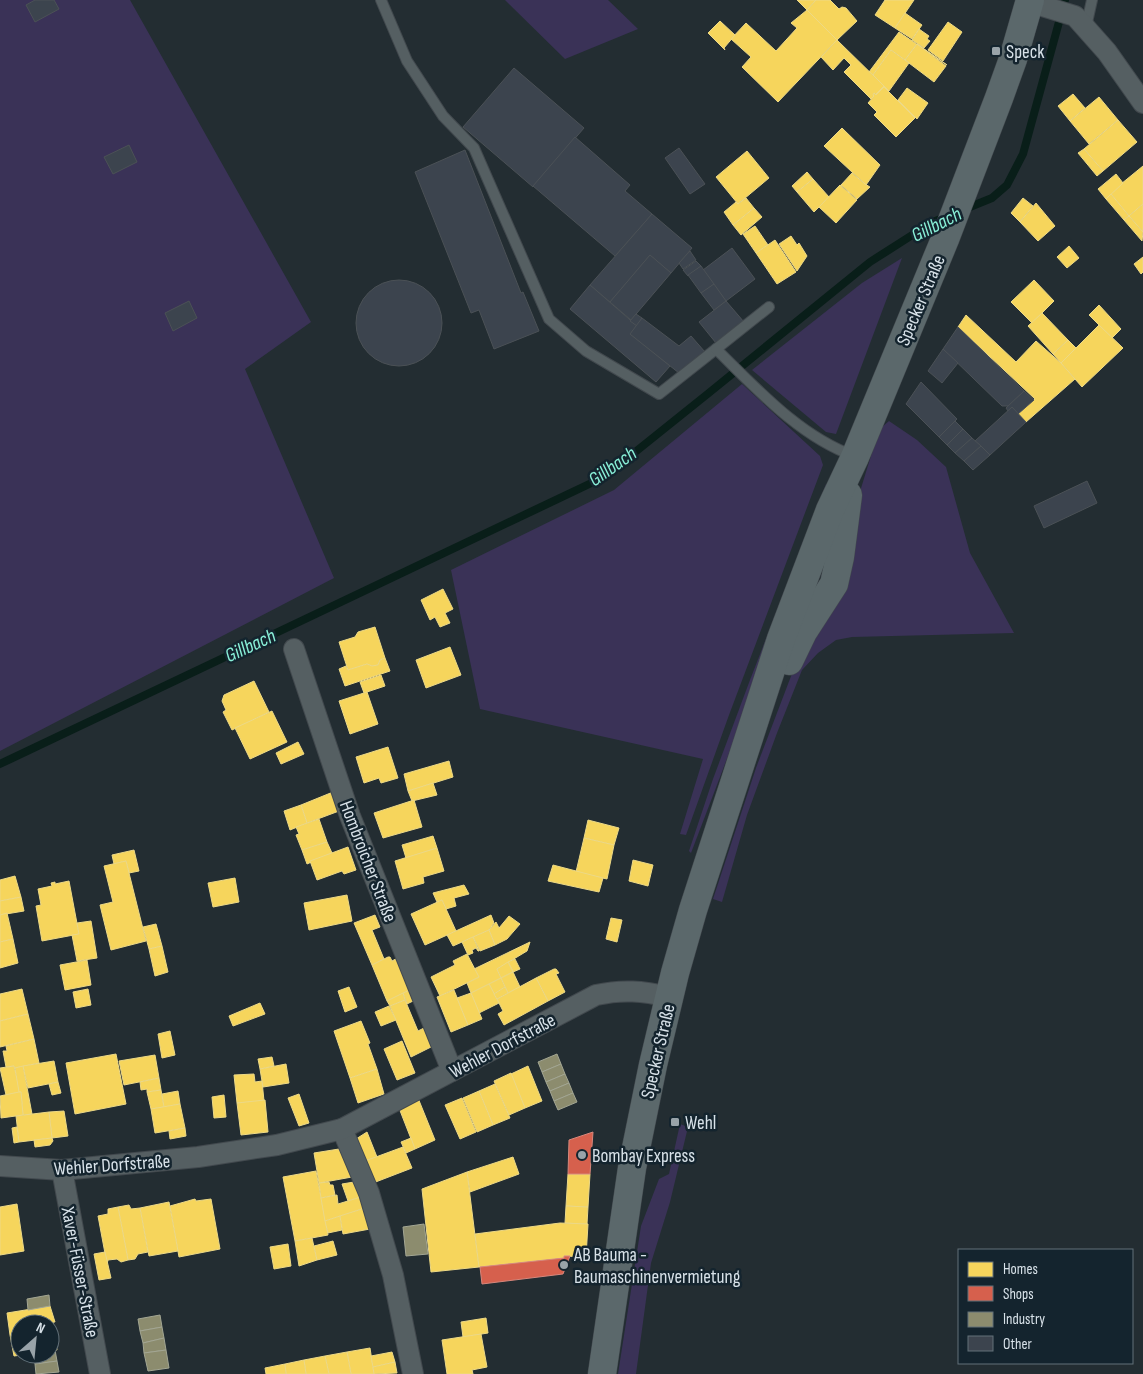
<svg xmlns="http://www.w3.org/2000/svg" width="1143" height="1374" font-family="'Sofia Sans Condensed',sans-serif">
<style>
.green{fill:#3a3257}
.homes{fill:#f6d55c;stroke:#edd986}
.shops{fill:#d6604d;stroke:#d7877c}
.industry{fill:#8c8c6e;stroke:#a3a693}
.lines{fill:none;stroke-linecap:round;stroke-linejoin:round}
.stream{stroke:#091e19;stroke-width:8}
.building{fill:#3c444e;stroke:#4b5156}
.lane-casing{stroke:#42494e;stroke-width:12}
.street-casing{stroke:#42494e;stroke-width:22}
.primary-casing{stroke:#42494e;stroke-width:29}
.lane{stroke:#555f62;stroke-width:10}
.street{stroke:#555f62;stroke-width:20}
.primary{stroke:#5b686b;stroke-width:28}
.poi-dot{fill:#99a3a9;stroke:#14242e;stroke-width:2}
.labels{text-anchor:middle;stroke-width:5;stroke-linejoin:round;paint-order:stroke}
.poi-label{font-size:19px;fill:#d8e2e9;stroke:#14242e;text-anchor:start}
.street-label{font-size:19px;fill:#d8e2e9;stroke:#14242e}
.water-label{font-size:20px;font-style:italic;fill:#89f0d8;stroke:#14242e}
</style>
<rect width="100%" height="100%" fill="#232d32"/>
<g class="green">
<path d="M0,0H130L311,322L245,369L334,578L0,751Z"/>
<path d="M505,0H608L638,29L565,59Z"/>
<path d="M902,258L836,434L826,432L752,370L862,283Z"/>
<path d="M742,384L820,456L823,465L729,715L686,835L680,834L703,759L480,709L451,570L614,490Z"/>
<path d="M889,421L917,440L946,467L970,553L1014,633L852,637L836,640L818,653L802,670L777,733L747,815L722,902L713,899L756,768L854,511L874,446L881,428Z"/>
<path d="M826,484L831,486L691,853L689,851L713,779L750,680Z"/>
<path d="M680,1124L688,1127L670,1202L651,1263L636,1374H618L641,1226L659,1179L669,1174Z"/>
</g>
<g class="homes">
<path d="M797,0H816L807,10Z"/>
<path d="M816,0H830L839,9L842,7L846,8L857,21L837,40L807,10Z"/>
<path d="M885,0H914L895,28L875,15Z"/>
<path d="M807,10L837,40L778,102L742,67L751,57L731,39L746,23L776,51L797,28L791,23Z"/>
<path d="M905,13L922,25L912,39L895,28Z"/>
<path d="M720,21L735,35L724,48L725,50L708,33Z"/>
<path d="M948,22L962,32L943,61L928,50Z"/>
<path d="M919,29L929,36L927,39L930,41L924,48L912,40Z"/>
<path d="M899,32L947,65L917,44L905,60L891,50L873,75L869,72Z"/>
<path d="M837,40L884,86L876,94L874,93L873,95L874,96L871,99L844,72L851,65L844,58L833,70L821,57Z"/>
<path d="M917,44L946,66L934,82L905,60Z"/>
<path d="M891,50L909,63L889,91L873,75Z"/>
<path d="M884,87L915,118L896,137L874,115L877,112L868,103L874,96L873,95L874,93L876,95Z"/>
<path d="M907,88L928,103L917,119L898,100Z"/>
<path d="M1073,94L1085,108L1070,121L1058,106Z"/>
<path d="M1099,97L1118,120L1089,144L1070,121Z"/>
<path d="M1118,120L1137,142L1103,171L1084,149Z"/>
<path d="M842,128L880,165L866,185L824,146Z"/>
<path d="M1084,149L1103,171L1097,176L1078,153Z"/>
<path d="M747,151L769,178L738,204L716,177Z"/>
<path d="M1143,166V204L1129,216L1110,193Z"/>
<path d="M807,172L813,179L797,192L792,186Z"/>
<path d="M852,173L865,184L870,187L857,199L841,185Z"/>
<path d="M1116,174L1123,183L1106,199L1098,189Z"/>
<path d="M813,179L829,197L814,212L797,192Z"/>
<path d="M840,185L857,200L836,223L819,207Z"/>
<path d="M1111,194L1129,216L1124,220L1106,199Z"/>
<path d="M746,198L754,208L733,225L724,212L736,202L738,204Z"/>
<path d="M1023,198L1033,206L1020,222L1011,213Z"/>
<path d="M1036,203L1055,226L1038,241L1020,222Z"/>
<path d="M1143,204V232L1129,216Z"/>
<path d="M754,208L762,217L741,235L733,225Z"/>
<path d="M1129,216L1143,232L1142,241L1124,220Z"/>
<path d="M755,226L768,245L756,253L743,234Z"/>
<path d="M791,236L797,245L799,243L807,256L797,271L779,244Z"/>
<path d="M775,240L796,272L777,284L756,253Z"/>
<path d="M1069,246L1079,258L1067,268L1057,257Z"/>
<path d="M1143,257V272L1141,274L1134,264Z"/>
<path d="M1034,280L1054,301L1032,323L1011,302Z"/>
<path d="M1099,305L1121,329L1112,338L1089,315Z"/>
<path d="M1042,313L1068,340L1053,354L1028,326Z"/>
<path d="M966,315L1016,362L1036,341L1062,364L1075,379L1026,422L1018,414L1035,399L958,327Z"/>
<path d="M1099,325L1123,348L1082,387L1061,363Z"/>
<path d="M1068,340L1076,348L1061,363L1053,354Z"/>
<path d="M443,589L453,609L445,613L450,623L440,627L435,617L430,620L421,600Z"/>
<path d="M375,627L385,658L380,660L378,665L372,666L367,664L348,670L339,642L355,637L358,632Z"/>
<path d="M450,647L461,675L426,688L416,660Z"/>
<path d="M385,658L390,671L345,686L339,669L346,666L348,670L367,664L372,666L378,665L380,660Z"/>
<path d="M381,675L385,686L364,693L360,682Z"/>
<path d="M254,681L269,712L232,730L223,712L226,710L222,701L224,695Z"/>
<path d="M367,692L378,724L350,734L339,701Z"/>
<path d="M272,711L287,742L250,759L235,728Z"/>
<path d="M298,742L304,754L281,764L276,753Z"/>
<path d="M388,747L398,778L381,783L379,778L364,783L356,757Z"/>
<path d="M449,761L453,777L408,791L404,774Z"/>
<path d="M433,783L437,795L412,801L408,791Z"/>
<path d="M333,792L339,811L307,823L301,805Z"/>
<path d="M414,800L422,827L383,838L374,813Z"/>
<path d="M301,805L307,823L290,830L284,811Z"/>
<path d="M319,819L327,842L302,850L296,835L299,834L296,827Z"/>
<path d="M588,820L619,828L614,845L584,838Z"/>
<path d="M433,836L437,848L406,858L402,845Z"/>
<path d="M584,838L614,845L607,879L576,872Z"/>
<path d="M327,842L332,853L307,864L302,850Z"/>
<path d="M348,847L356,870L344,874L342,871L317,880L310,861Z"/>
<path d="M437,848L444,871L423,877L424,883L403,889L395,861Z"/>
<path d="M134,850L139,871L129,873L126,861L114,864L112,855Z"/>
<path d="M633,860L653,865L648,886L629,881Z"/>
<path d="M126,861L146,941L111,950L100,905L113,902L104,866Z"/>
<path d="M553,865L603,878L599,892L548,881Z"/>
<path d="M15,876L21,897L0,901V880Z"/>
<path d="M235,878L239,902L213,907L208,883Z"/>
<path d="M69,881L79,934L42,941L36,906L41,905L38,889L52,886L51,883L55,882V884Z"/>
<path d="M464,885L469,894L454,898L456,906L446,909L442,900L437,902L433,893Z"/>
<path d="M347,895L352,921L309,930L304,903Z"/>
<path d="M21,897L24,911L0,915V901Z"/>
<path d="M442,900L456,931L425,945L411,914Z"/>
<path d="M7,913L13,939L0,942V915Z"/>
<path d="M375,915L380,927L372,930L384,959L372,965L354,923Z"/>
<path d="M491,915L494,923L489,930L453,946L447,935Z"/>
<path d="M509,916L520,924L507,939L495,945L489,930L496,922L499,928Z"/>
<path d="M611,918L622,920L617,942L606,939Z"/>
<path d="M91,921L97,958L77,961L72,935L79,934L77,923Z"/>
<path d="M156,924L162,946L149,949L143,927Z"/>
<path d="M489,930L495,945L480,951L473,937Z"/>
<path d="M473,937L479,951H478L476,948L472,950L473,953L468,955L462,942Z"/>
<path d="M13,939L18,963L0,968V942Z"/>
<path d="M530,942L527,951L497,969L501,978L471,993L467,983L479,977L474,969Z"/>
<path d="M162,946L168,972L155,976L149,949Z"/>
<path d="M467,954L479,977L440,996L431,977L455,965L453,961Z"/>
<path d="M401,956L416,987L387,1001L372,965L388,957H390L392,961Z"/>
<path d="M515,959L520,969L513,972L508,962Z"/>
<path d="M87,960L91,985L65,990L60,965Z"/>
<path d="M508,962L513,972L501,978L497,969Z"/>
<path d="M554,969H556L559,973L556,974L565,992L548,1001L536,978Z"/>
<path d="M513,972L520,987L508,993L501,978Z"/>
<path d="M501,978L505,987L494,994L489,984Z"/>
<path d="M536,978L548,1001L504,1025L498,1014L503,1011L497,999Z"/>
<path d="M489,984L499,1003L479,1013L471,993Z"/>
<path d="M349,987L357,1007L345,1012L338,991Z"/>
<path d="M505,987L508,993L497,999L494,994Z"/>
<path d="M415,988L419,998L407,1004L403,993Z"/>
<path d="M22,989L28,1014L0,1021V994Z"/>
<path d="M88,989L91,1005L76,1008L73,992Z"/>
<path d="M454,990L468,1025L451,1032L437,997Z"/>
<path d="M403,993L405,1000L390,1006L387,1001Z"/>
<path d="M471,993L482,1019L468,1025L457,998Z"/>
<path d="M405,1000L418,1031L430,1025L437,1044L411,1057L390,1006Z"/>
<path d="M260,1003L265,1014L233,1026L229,1016Z"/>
<path d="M389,1006L396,1020L381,1026L375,1012Z"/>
<path d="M28,1014L34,1039L0,1047V1021Z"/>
<path d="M361,1021L370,1043L368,1044L377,1069L350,1078L334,1031Z"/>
<path d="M170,1031L175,1055L162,1058L158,1034Z"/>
<path d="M34,1039L39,1063L15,1068L14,1066L6,1067L3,1051H7L6,1046Z"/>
<path d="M402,1041L415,1073L397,1080L384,1049Z"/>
<path d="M116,1054L126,1104L75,1114L66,1063Z"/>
<path d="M155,1055L159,1078L124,1085L119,1061Z"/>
<path d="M272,1057L274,1066L260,1069L258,1059Z"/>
<path d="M54,1061L58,1082L28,1088L23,1066Z"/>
<path d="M286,1064L289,1083L263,1087L260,1069Z"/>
<path d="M14,1066L20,1092L6,1095L0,1068Z"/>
<path d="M23,1066L32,1114L23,1115L21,1092H19L15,1068Z"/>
<path d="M528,1066L542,1101L525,1108L511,1074Z"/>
<path d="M377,1069L384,1094L358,1103L350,1078Z"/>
<path d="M511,1073L525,1108L509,1115L494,1081Z"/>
<path d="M254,1074L255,1082L262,1081L264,1101L237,1103L234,1075Z"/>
<path d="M159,1078L161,1090L147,1092V1089L141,1090L140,1082Z"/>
<path d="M58,1082L61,1093L52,1095L49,1084Z"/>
<path d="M495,1084L510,1118L493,1125L479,1091Z"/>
<path d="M161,1090L164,1107L151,1109L147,1092Z"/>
<path d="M178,1091L180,1104L164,1107L162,1094Z"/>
<path d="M479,1091L493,1125L477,1132L463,1098Z"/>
<path d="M19,1092H21L23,1115L1,1118L0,1096Z"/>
<path d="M299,1094L309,1123L299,1126L288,1098Z"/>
<path d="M224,1095L226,1117L214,1118L212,1097Z"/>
<path d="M418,1098L435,1140L415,1149L399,1108Z"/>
<path d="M462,1098L476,1132L460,1139L445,1105Z"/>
<path d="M265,1100L268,1132L241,1135L237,1103Z"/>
<path d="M180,1104L185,1128L155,1133L151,1109Z"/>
<path d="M64,1111L68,1136L52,1138L49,1112Z"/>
<path d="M49,1112L52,1138L19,1142L16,1116Z"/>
<path d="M17,1127L19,1142L14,1143L12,1128Z"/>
<path d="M185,1128L186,1136L170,1139L169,1131Z"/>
<path d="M367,1132L377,1157L365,1161L356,1139Z"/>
<path d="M52,1138L53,1141L50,1145L35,1147L34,1140Z"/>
<path d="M411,1138L415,1149L406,1153L401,1142Z"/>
<path d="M403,1147L412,1168L373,1183L365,1161Z"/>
<path d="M339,1149L352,1177L319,1183L314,1153Z"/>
<path d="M513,1157L519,1174L470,1192L467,1172Z"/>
<path d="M316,1171L328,1235L295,1241L283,1177Z"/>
<path d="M467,1172L479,1267L431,1272L422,1189Z"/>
<path d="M568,1174H590L588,1207L566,1206Z"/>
<path d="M329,1182L330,1185H333L335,1195L321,1198L319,1183Z"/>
<path d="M354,1182L361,1197L348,1201L342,1184Z"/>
<path d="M337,1195L338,1204L361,1197L365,1208L325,1221L321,1198Z"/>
<path d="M195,1199L196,1201L211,1199L220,1249L179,1257L170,1206Z"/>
<path d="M169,1202L178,1251L149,1256L140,1208Z"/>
<path d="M17,1204L24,1251L0,1255V1207Z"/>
<path d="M129,1205L131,1209L140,1208L148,1252L138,1254L135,1259L128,1260L118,1207Z"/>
<path d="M566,1206L588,1207L587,1224L565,1223Z"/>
<path d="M118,1207L128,1260L121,1262L117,1259L108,1260L107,1264L98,1216L108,1214V1209Z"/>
<path d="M365,1208L370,1229L343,1234L340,1216Z"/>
<path d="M340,1216L342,1230L328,1233L325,1221Z"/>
<path d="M560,1223L588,1224L586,1257L564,1256V1258L479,1267L475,1234Z"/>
<path d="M312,1238L317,1260L299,1266L295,1241Z"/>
<path d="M333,1241L337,1255L317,1260L314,1246Z"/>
<path d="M288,1244L291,1266L274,1269L270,1247Z"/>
<path d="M105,1252L111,1278L99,1280L94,1254Z"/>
<path d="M50,1306L55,1322H53L54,1328L50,1329V1324H20V1333L10,1335L7,1313Z"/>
<path d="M486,1318L488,1333L463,1337L461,1322Z"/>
<path d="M54,1328L58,1342H56L57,1350L50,1351V1329Z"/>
<path d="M20,1333V1354H29L14,1356L10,1335Z"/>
<path d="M481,1334L487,1367L472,1370L473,1374H447L442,1340Z"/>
<path d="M370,1348L374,1374H351L347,1352Z"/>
<path d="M347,1352L351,1374H329L325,1356Z"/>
<path d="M392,1352L395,1362L373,1367L371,1356Z"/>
<path d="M325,1356L329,1374H306L304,1360Z"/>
<path d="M304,1360L306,1374H286L285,1364Z"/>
<path d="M395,1362L397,1373L374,1374L373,1367Z"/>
<path d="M285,1364L286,1374H266L265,1368Z"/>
</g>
<g class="shops">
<path d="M593,1132L590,1174H568L569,1140Z"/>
<path d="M564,1256H570L563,1274L482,1284L480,1267L564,1258Z"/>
</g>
<g class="industry">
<path d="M557,1054L561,1064L542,1072L538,1062Z"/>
<path d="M561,1064L565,1074L546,1082L542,1072Z"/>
<path d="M565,1074L569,1083L550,1091L546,1082Z"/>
<path d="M569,1083L573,1093L554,1101L550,1091Z"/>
<path d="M573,1093L577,1102L558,1110L554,1101Z"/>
<path d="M424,1224L428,1254L406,1256L403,1227Z"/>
<path d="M49,1295L50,1306L28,1310L27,1299Z"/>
<path d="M160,1315L162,1327L140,1331L138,1319Z"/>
<path d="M162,1327L164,1338L143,1343L140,1331Z"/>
<path d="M164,1338L166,1350L144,1353L143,1343Z"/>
<path d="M55,1350L57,1361L35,1364L33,1354H50V1351Z"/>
<path d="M166,1350L169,1368L148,1371L144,1353Z"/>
<path d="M57,1361L59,1372L36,1374L35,1364Z"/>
</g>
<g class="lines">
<g class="stream">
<path d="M965,209L992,198L1007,185L1023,154L1065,0"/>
<path d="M0,764L604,477L710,392L870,262L931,223L945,217"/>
</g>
</g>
<g class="building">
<path d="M35,0H54L59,9L35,22L26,5Z"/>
<path d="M514,68L584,128L533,187L463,127Z"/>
<path d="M575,137L630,185L625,191L652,214L615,256L533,186Z"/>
<path d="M129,145L137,162L113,174L104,157Z"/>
<path d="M679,148L705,184L690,194L665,158Z"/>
<path d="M465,150L521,293L523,292L539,331L494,349L479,310L471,313L415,172Z"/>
<path d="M652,214L692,248L671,273L650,255L610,302L590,285Z"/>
<path d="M732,248L755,279L726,301L703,270Z"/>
<path d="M690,251L696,260L683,269L679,263Z"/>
<path d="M650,255L671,273L631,320L610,302Z"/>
<path d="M696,261L701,266L688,276L683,270Z"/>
<path d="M701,266L714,284L701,293L688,275Z"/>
<circle cx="399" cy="323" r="43"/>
<path d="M714,284L726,301L714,310L701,293Z"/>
<path d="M590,285L637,326L630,334L670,366L656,382L570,309Z"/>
<path d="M189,301L197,318L173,331L165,313Z"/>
<path d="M726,301L744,322L716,343L699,322Z"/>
<path d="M636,314L642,318L637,326L630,321Z"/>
<path d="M642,318L679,346L691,336L705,352L679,373L630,334Z"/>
<path d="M958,327L1024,391L1008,406H1002L943,349Z"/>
<path d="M943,349L958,363L942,383L928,371Z"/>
<path d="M921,382L957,419L939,437L906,404Z"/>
<path d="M1024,391L1034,400L1018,414L1012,407L1008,411L1006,408Z"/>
<path d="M1012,407L1026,422L990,455L975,441Z"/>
<path d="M955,421L963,429L947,445L939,437Z"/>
<path d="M963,429L972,438L955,453L947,445Z"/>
<path d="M972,438L981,446L964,461L955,453Z"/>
<path d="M981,446L990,455L973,470L964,461Z"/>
<path d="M1087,481L1097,503L1044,528L1034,506Z"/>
</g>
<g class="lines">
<defs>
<g id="lane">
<path d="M381,0L407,61L443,116L474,148L549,319L586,351L659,394L716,349"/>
<path d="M1086,27L1092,0"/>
<path d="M769,307L716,349C757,389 799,436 854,456"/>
</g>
<g id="street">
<path d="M1029,2L1075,16L1107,52L1143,103"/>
<path d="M294,649L350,816L452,1071"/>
<path d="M342,1129L369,1193L393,1275L413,1374"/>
<path d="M0,1166L62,1170L198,1157L277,1145L342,1129L596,995C623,989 642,991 670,997"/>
<path d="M62,1170L100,1374"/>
</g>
<g id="primary">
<path d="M789,661L803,632L834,584L840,557L848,495"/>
<path d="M602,1374L632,1168L653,1065L675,973L693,910L781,639L830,510L855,457L945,239L999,98L1013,59L1030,0"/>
</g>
</defs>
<use href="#lane" class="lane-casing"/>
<use href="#street" class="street-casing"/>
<use href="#primary" class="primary-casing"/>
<use href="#lane" class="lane"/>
<use href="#street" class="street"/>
<use href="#primary" class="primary"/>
</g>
<g class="poi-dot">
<rect x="991" y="46" width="10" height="10" rx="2.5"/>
<rect x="670" y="1117" width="10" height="10" rx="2.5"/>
<circle cx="582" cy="1155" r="5"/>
<circle cx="564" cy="1265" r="5"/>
</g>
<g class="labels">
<g class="poi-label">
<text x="1006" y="58">Speck</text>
<text x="685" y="1129">Wehl</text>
<text x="592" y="1162">Bombay Express</text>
<text x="574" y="1261">AB Bauma -<tspan x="574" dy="22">Baumaschinenvermietung</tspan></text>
</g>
<g class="street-label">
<text transform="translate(920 300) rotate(-67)" y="7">Specker Straße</text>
<text transform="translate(369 861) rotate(69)" y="7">Hombroicher Straße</text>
<text transform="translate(502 1045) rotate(-28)" y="7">Wehler Dorfstraße</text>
<text transform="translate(657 1051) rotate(-77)" y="7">Specker Straße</text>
<text transform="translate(112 1164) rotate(-4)" y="7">Wehler Dorfstraße</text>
<text transform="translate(81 1272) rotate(79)" y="7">Xaver-Füsser-Straße</text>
</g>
<g class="water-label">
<text transform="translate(936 224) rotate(-27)" y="7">Gillbach</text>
<text transform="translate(612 466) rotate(-35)" y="7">Gillbach</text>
<text transform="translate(250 645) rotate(-25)" y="7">Gillbach</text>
</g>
</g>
<rect x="958" y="1249" width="175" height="115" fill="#14242e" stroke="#627079"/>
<rect x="968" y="1262" width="25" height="15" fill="#f6d55c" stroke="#627079"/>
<text x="1003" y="1274" font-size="15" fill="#d8e2e9">Homes</text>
<rect x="968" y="1286" width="25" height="15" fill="#d6604d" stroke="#627079"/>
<text x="1003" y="1299" font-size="15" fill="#d8e2e9">Shops</text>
<rect x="968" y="1312" width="25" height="15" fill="#8c8c6e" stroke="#627079"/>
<text x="1003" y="1324" font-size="15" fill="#d8e2e9">Industry</text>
<rect x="968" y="1336" width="25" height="15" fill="#3c444e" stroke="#627079"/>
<text x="1003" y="1349" font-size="15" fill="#d8e2e9">Other</text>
<g transform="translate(35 1339) rotate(27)"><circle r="24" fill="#14242e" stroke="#627079"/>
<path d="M0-4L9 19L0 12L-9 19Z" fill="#99a3a9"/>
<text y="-8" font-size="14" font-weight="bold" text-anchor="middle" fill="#d8e2e9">N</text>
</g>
</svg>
